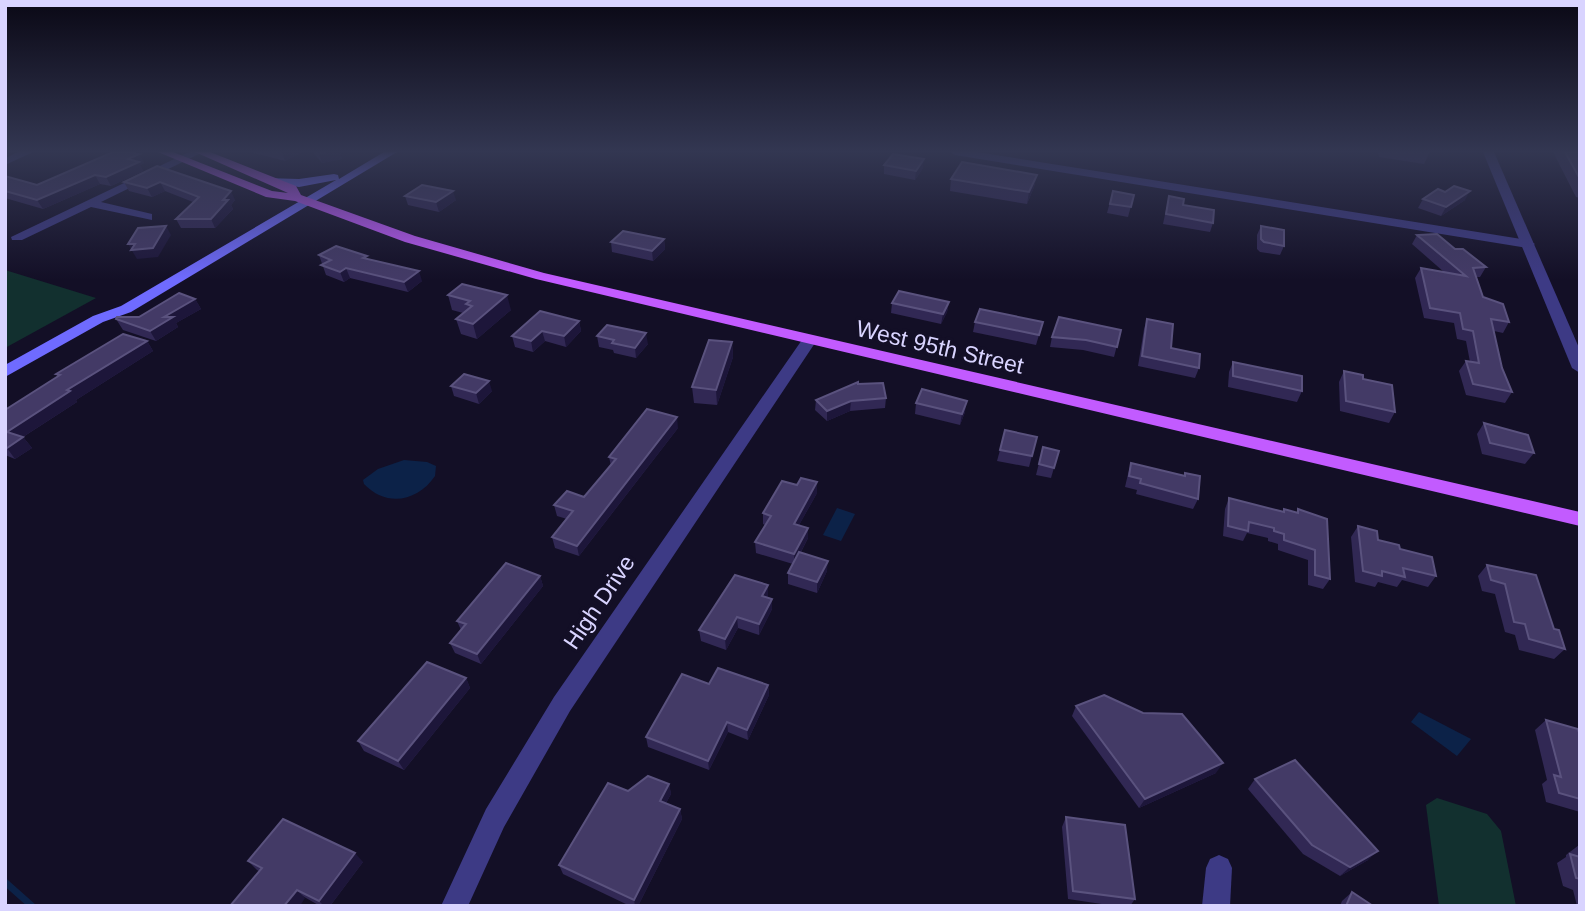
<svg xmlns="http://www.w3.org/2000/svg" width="1585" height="911" font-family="Arial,sans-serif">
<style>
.green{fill:#12302f}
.water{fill:#0c2248}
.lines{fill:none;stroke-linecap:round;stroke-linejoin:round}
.stream{stroke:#0c2248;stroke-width:7}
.minor{fill:#3d3a85;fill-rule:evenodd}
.tertiary{fill:#3d3a85;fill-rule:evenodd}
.secondary{fill:#6f6bff;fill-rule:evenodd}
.primary{fill:#c25bff;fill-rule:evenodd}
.wall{fill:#312854}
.shaded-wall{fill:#1d163a}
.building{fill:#433a66;stroke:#5a527e;stroke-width:2}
.labels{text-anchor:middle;stroke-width:7;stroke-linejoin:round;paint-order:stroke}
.street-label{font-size:23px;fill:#d9d4ff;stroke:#130f26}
</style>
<rect width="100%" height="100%" fill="#130f26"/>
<g class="green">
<path d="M5,270L96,298L5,348Z"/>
<path d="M1437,798L1487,814L1501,831L1516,906H1439L1426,805Z"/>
</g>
<g class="water">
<path d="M404,460L427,462L436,466L435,476C418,501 387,508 364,484L363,480L378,469Z"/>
<path d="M837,508L855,514L841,541L823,535Z"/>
<path d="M1419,712L1471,739L1457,756L1411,722Z"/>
</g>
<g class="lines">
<path class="stream" d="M5,882L32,906"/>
<g class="minor">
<path d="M18,152H33L5,165V158Z"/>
<path d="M189,152H203L101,202L152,214V220L91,207L22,240H12L11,237Z"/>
<path d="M950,152H977L1528,240L1535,244L1528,248L955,155Z"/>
<path d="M809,335L817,340L570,711L504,827L468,906H441L486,809L554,697L804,337Z"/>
<path d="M1219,855L1228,859L1232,868L1230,906H1202L1206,868L1210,859Z"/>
</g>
<path class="tertiary" d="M1483,152H1494L1580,350V373L1572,368Z"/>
<path class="secondary" d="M384,152H397L131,312L103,322L5,377V365L93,316L121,306L336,180L299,187L266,182V178L299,179L334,174L338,175L339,179Z"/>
<path class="primary" d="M158,152H173L272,191L288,193L195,152H210L296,186L301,195L415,236L544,273L1580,512V526L536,279L405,242L295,201L266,197Z"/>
</g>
<g class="wall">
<path d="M250,152H302L285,161Z"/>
<path d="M313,152H340L342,159L322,163Z"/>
<path d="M1378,152H1430L1424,164L1379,157Z"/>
<path d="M1553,152H1580V198L1576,197Z"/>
<path d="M139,154L144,163L140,165L143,171L111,186L100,184L43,209L5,198V176L37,185Z"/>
<path d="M884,165L923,168L915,180L884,174Z"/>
<path d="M157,166L235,200L231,205L233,209L215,228H181L176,219L193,202L165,191L152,197L129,191L124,182Z"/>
<path d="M1037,175L1034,187L1027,204L950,191L951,179Z"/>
<path d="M1113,191L1134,195L1128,217L1107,213Z"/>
<path d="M405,196L456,200L439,212L408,205Z"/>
<path d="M1169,196L1213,223L1210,232L1163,224Z"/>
<path d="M1423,199L1465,200L1441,216L1418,208Z"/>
<path d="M1261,226L1284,246L1280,255L1260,252L1257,249V235Z"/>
<path d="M1417,235L1455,249L1486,267L1480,277H1476L1483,297L1509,322L1503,333L1494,331L1502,368L1512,392L1505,403L1466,395L1459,371L1466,361L1470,362L1466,341L1457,339L1454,323L1424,318L1415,278L1421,268L1444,272L1412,244Z"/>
<path d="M664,239L665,249L653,261L612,252L611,242Z"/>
<path d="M319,255L369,260L422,281L408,292L350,278L344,282L326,275Z"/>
<path d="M448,295L511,310L477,339L461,334L456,319L463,313L452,310Z"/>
<path d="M195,299L201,309L176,323L178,327L156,341L123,330L116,319L139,317Z"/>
<path d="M949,302L947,312L941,324L891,313L892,303Z"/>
<path d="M1147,319L1171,348L1199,368L1195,378L1138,366L1144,329Z"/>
<path d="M579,321L581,331L566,347L545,341L533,352L515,347L512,336Z"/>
<path d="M975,322H1043L1036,345L973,332Z"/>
<path d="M1121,330L1114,357L1083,350L1050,347L1052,337Z"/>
<path d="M597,336L648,344L636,358L614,353L613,350L599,347Z"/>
<path d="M147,341L153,351L76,400L77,402L23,437L32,448L15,459L5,455V410L58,377L56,374Z"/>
<path d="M732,342L733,357L717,405L694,403L692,387Z"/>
<path d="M1233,362L1302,391L1297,402L1228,387L1229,372Z"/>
<path d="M1344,371L1363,379L1395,412L1389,423L1340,411L1339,382Z"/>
<path d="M858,384L886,398L885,408L850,411L827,421L815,410L816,400Z"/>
<path d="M451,386L492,391L479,404L454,396Z"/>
<path d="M916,403L965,412L960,425L915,414Z"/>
<path d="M1484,423L1534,453L1525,464L1482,454L1477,434Z"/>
<path d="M678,428L579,556L555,548L552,537L567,519L557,516L554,505L584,497L611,466L609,457Z"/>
<path d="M1037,437L1029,467L997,461L1000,450Z"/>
<path d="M1043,447L1059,451L1051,478L1036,475Z"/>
<path d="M1131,463L1184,476L1185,473L1198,499L1193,509L1136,494L1137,490L1125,487L1128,474Z"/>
<path d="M817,493L799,525L808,538L801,552L827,571L817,593L788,584V573L793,564L756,553L755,542L765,525L763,524V513Z"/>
<path d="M1229,498L1282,512L1284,509L1296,513L1298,509L1330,579L1323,589L1308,585V560L1278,550V544L1268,541V538L1247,533L1243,541L1223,536L1225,509Z"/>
<path d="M1358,526L1378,540L1400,549L1436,576L1428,587L1402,580L1397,587L1378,582L1375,587L1355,582L1351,537Z"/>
<path d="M1487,565L1554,629L1565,649L1554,659L1519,650L1515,635L1505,632L1495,594L1482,591L1478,576Z"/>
<path d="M540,576L543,586L481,664L455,653L450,643L461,630L457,621Z"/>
<path d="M768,585L767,597L772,599V609L759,635L738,628L726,650L701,641L699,630Z"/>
<path d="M466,678L470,688L404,770L364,751L358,741Z"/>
<path d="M709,684L768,685L769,695L748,740L728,732L709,770L648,747L646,737Z"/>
<path d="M1076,706L1216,773L1139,808L1072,716Z"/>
<path d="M1546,720L1580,736V812L1546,802L1542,784L1547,780L1535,730Z"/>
<path d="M1255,779L1368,860L1340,876L1303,854L1248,789Z"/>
<path d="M669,784L671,794L666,803L680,809L682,819L638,906H630L563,874L559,865L628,791Z"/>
<path d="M1066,817L1135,899L1130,906H1115L1068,899L1062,827Z"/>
<path d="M1579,845L1580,846V906H1577L1573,890L1563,886L1557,863L1566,857V855Z"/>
<path d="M248,861L363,862L330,906H320L257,870Z"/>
<path d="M1352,892L1373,906H1340L1342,901Z"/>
</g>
<g class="shaded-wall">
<path d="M282,152H302L285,161Z"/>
<path d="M329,152H340L342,159L322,163L319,155Z"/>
<path d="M139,154L144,163L140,165L143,171L111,186L106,177L128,159Z"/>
<path d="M924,159L923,168L915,180L916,171Z"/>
<path d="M95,175L100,184L43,209L37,200Z"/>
<path d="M1037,175L1034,187L1027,204L1029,192Z"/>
<path d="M160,182L165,191L152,197L147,188Z"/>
<path d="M231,191L235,200L231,205L233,209L215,228L211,219L223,200Z"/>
<path d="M453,191L456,200L439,212L436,202Z"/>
<path d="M1470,191L1465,200L1441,216L1446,207Z"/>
<path d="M166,226L171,235L158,257L137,259L128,244Z"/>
<path d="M664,239L665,249L653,261L652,251Z"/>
<path d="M346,268L350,278L344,282L340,272Z"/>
<path d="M419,271L422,281L408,292L404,282Z"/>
<path d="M507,295L511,310L477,339L473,324Z"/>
<path d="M195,299L201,309L176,323L178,327L156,341L150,331L164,317Z"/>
<path d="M949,302L947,312L941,324L943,314Z"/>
<path d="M579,321L581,331L566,347L564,336Z"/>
<path d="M542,331L545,341L533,352L531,341Z"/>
<path d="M646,333L648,344L636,358L635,348Z"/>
<path d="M147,341L153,351L76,400L77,402L15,442L7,432L67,390Z"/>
<path d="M732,342L733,357L717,405L716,390Z"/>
<path d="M489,381L492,391L479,404L476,393Z"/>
<path d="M851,401L850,411L827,421V411Z"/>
<path d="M967,401L965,412L960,425L962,414Z"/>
<path d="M677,417L678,428L579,556L577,546Z"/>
<path d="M23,437L32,448L15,459L7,448Z"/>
<path d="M817,482V493L794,534V524Z"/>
<path d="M808,528V538L794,565V554Z"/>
<path d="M828,561L827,571L817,593V582Z"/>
<path d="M540,576L543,586L481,664L477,654Z"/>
<path d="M768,585V596L762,606V596Z"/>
<path d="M772,599V609L759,635V624Z"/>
<path d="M737,617L738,628L726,650L725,639Z"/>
<path d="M466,678L470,688L404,770L398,761Z"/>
<path d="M768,685L769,695L748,740L747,730Z"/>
<path d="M727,722L728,732L709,770L708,761Z"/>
<path d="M1223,763L1216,773L1139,808L1145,799Z"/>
<path d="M669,784L671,794L662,810L660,801Z"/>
<path d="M680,809L682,819L638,906H635L634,900Z"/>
<path d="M1378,851L1368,860L1340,876L1350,867Z"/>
<path d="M355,853L363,862L330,906H324L319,901Z"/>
<path d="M297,890L305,898L300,906H284Z"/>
</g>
<g class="building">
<path d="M113,152H129L139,154L128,159L139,162L106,177L95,175L37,200L5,191V176L37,185Z"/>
<path d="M1565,152H1580V179Z"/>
<path d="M893,154L924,159L916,171L884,165Z"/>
<path d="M962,162L1037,175L1029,192L951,179Z"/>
<path d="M157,166L231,191L223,200H228L211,219H176L199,197L160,182L147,188L124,182Z"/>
<path d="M422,185L453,191L436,202L405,196Z"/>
<path d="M1454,186L1470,191L1446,207L1423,199L1438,189L1445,192Z"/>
<path d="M1113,191L1134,195L1131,207L1110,204Z"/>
<path d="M1169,196L1184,199L1183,205L1214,210L1213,223L1166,214Z"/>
<path d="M166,226L153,248L131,250L135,244H128L138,228Z"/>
<path d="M1261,226L1284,230V246L1264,242L1261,239Z"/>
<path d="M623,231L664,239L652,251L611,242Z"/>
<path d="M1437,234L1455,249H1463L1486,267L1473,268L1483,297L1503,304L1509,322L1491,319L1502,368L1512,392L1473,384L1466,361L1479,363L1473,331L1463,329L1460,313L1430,308L1421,268L1466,276L1417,235Z"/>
<path d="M336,246L367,256L363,258L419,271L404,282L346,268L340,272L321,265L331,260L319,255Z"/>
<path d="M462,284L507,295L473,324L456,319L472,306L466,304L470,301L448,295Z"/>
<path d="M899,291L949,302L943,314L892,303Z"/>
<path d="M179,293L195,299L164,317H173L150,331L116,319L117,317H139Z"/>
<path d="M980,309L1043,322L1039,335L975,322Z"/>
<path d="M540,311L579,321L564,336L542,331L531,341L512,336Z"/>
<path d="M1059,317L1121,330L1117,347L1086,340L1052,337Z"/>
<path d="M1147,319L1173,324L1171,348L1200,354L1199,368L1142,356Z"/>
<path d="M607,325L646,333L635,348L612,343L614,340L597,336Z"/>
<path d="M123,334L147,341L67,390L70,391L7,432L23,437L7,448H5V410L60,375L56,374Z"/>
<path d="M709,340L732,342L716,390L692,387Z"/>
<path d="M1233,362L1302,376V391L1233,376Z"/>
<path d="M1344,371L1363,375V379L1392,385L1395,412L1346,401Z"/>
<path d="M464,374L489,381L476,393L451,386Z"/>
<path d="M858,382V384L883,383L886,398L851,401L827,411L816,400Z"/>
<path d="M922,389L967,401L962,414L916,403Z"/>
<path d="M647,409L677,417L577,546L552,537L573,511L554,505L567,491L584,497L616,459L609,457Z"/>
<path d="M1484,423L1528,435L1534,453L1490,443Z"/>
<path d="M1005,430L1037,437L1032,456L1000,450Z"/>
<path d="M1043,447L1059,451L1054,468L1039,464Z"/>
<path d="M1131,463L1185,476V473L1200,476L1198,499L1140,483L1141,479L1129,476Z"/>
<path d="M801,478L817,482L794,524L808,528L794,554L755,542L771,516L763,513L782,481L797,485Z"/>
<path d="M1229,498L1284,512V509L1298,513V509L1327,519L1330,579L1315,575V550L1284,540V534L1274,531V528L1249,522L1248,531L1228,526Z"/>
<path d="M1358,526L1377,531L1378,540L1399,545L1400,549L1432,557L1436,576L1403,568L1405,577L1382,571V576L1363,571Z"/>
<path d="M799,552L828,561L817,582L788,573Z"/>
<path d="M506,563L540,576L477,654L450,643L466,624L457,621Z"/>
<path d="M1487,565L1536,575L1554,629L1559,630L1565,649L1529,639L1525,624L1514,622L1505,584L1491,580Z"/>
<path d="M735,575L768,585L762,596L772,599L759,624L737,617L725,639L699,630Z"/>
<path d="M427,662L466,678L398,761L358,741Z"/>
<path d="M718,668L768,685L747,730L727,722L708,761L646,737L682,674L709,684Z"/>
<path d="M1104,695L1143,713L1182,714L1223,763L1145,799L1076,706Z"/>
<path d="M1546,720L1578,729L1580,736V799L1559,793L1554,775L1561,777Z"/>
<path d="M1295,760L1378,851L1350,867L1312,845L1255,779Z"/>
<path d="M648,776L669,784L660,801L680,809L634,900L559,865L608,783L628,791Z"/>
<path d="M1066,817L1125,825L1135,899L1073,891Z"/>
<path d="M283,819L355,853L319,901L297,890L284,906H230L262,868L248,861Z"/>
<path d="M1570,854L1580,857V879L1576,878Z"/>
<path d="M1352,892L1373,906H1346Z"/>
</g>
<linearGradient id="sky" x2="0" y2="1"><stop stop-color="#0a0815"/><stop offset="0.54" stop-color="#333752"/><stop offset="1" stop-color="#333752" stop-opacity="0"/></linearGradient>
<rect width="1585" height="280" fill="url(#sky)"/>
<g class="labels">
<g class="street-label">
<text transform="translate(940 347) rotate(13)" y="8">West 95th Street</text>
<text transform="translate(599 602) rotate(-56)" y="8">High Drive</text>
</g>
</g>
<rect width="1585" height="911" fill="none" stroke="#d9d4ff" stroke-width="14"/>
</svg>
